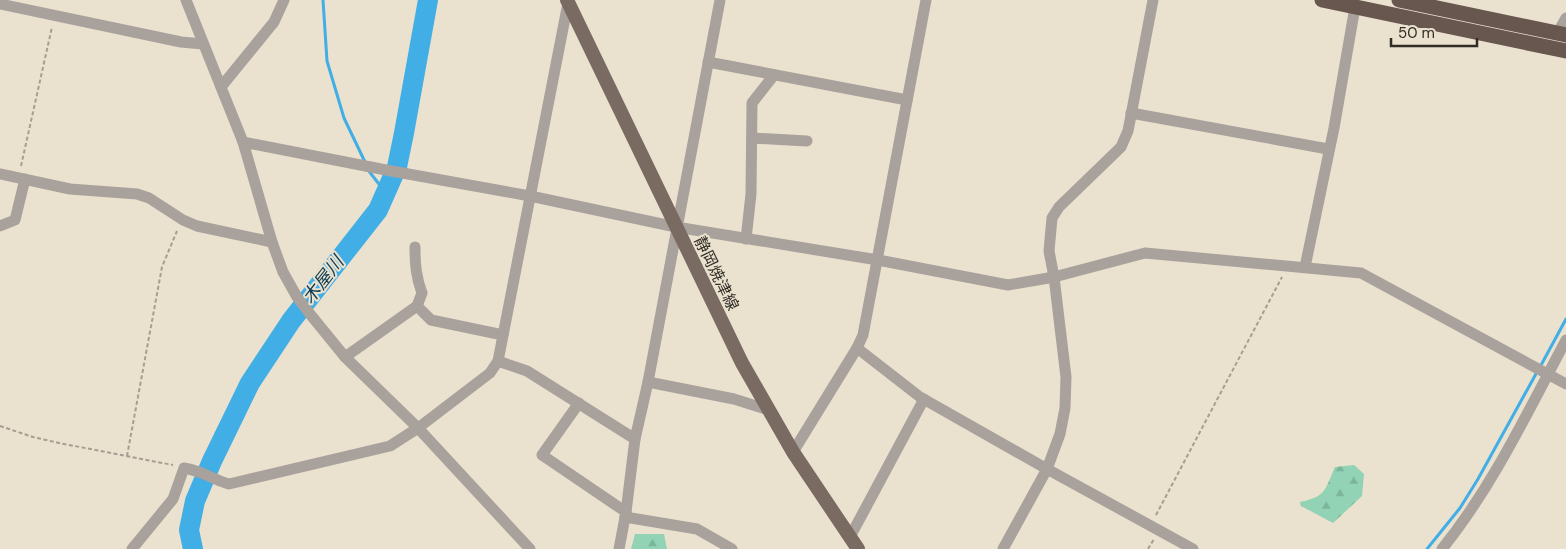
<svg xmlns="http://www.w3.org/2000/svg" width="1566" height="549" font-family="'DM Sans','Noto Sans JP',sans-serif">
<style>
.forest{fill:url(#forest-firs)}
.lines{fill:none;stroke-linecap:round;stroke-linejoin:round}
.stream{stroke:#41aee6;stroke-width:3}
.river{stroke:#41aee6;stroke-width:20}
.path{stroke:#a59e91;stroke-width:2;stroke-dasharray:4 2.5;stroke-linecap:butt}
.minor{stroke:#a9a19c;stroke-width:11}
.major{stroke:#796a62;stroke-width:14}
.highway{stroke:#67574e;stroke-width:15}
.labels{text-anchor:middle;stroke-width:4;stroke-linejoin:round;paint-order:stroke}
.street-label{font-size:16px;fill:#302d26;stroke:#eae1cf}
.water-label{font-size:18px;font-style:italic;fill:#0c3b52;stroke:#eae1cf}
</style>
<defs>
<pattern id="forest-firs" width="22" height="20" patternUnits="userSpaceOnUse" patternTransform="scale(1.25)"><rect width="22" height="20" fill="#91d3b4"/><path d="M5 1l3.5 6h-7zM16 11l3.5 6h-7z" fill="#7db59b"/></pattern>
</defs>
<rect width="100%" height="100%" fill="#eae1cf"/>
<g class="forest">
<path d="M1354,465L1364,474L1362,496L1333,523L1301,506L1300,502C1327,496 1324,491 1335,467Z"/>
<path d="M635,534H664L667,549H631Z"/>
</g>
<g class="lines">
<g class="stream">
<path d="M323,0L327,61L344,118L365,162"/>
<path d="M368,170L386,193"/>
<path d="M1540,367L1566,319"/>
<path d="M1427,549L1460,508L1478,479L1537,372"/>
</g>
<path class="river" d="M193,549L189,530L195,501L212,461L250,383L291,321L378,210L397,167L404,133L428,0"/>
<g class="path">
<path d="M21,166L52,27"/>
<path d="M0,426L33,437L59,443L173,465"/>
<path d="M127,456L162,267L177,231"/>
<path d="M1156,515L1282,277"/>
<path d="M1148,549L1154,539"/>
</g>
<g class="minor">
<path d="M186,0L243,142L272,242L283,272L297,297L310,314L345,357L418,428L530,549"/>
<path d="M0,4L181,42L203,44"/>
<path d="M1557,34L1566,18"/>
<path d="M708,62L907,100"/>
<path d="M221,87L274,22L284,0"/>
<path d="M1131,113L1328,149"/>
<path d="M752,138L807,141"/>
<path d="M243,142L386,170L530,196L676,227L878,260L1008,285L1054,277L1145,253L1361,273L1566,384"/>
<path d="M0,174L70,189L137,194L149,198L183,220L197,226L272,242"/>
<path d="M0,226L15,220L25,179"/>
<path d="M746,239L751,194L752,103L774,75"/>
<path d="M1305,267L1334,128L1355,7"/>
<path d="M417,306L431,320L503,335"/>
<path d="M857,348L920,397L1047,469L1193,549"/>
<path d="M345,357L417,306L422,293C416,277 415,264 415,247"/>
<path d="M498,361L527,371L635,439"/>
<path d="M648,382L734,399L769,410"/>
<path d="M579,403L542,455L626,512"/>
<path d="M793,452L857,348L863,335L926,0"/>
<path d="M625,517L697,529L732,549"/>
<path d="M850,537L924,399"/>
<path d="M132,549L173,499L184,468C203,471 212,479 229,484L390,446L418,428L490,373L498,361L568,3"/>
<path d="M619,549L626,512L635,439L648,382L720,0"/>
<path d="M1003,549L1047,469L1060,434L1065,408L1066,377L1054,277L1049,251L1052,218L1059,207L1121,147L1128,131L1153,0"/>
<path d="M1442,549C1493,486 1528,411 1566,340"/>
</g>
<path class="major" d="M567,0L742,363L793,452L858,549"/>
<g class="highway">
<path d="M1322,0L1566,51"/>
<path d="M1399,0L1566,35"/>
</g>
</g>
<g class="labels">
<g class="street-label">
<text transform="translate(717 273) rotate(64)" y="6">静岡焼津線</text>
</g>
<g class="water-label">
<text transform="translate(323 280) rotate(-52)" y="6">木屋川</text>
</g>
</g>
<path d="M1391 38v8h86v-8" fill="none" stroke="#302d26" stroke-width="2.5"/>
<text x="1398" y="38" font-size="15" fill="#302d26" stroke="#eae1cf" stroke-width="4" paint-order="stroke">50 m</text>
</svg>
